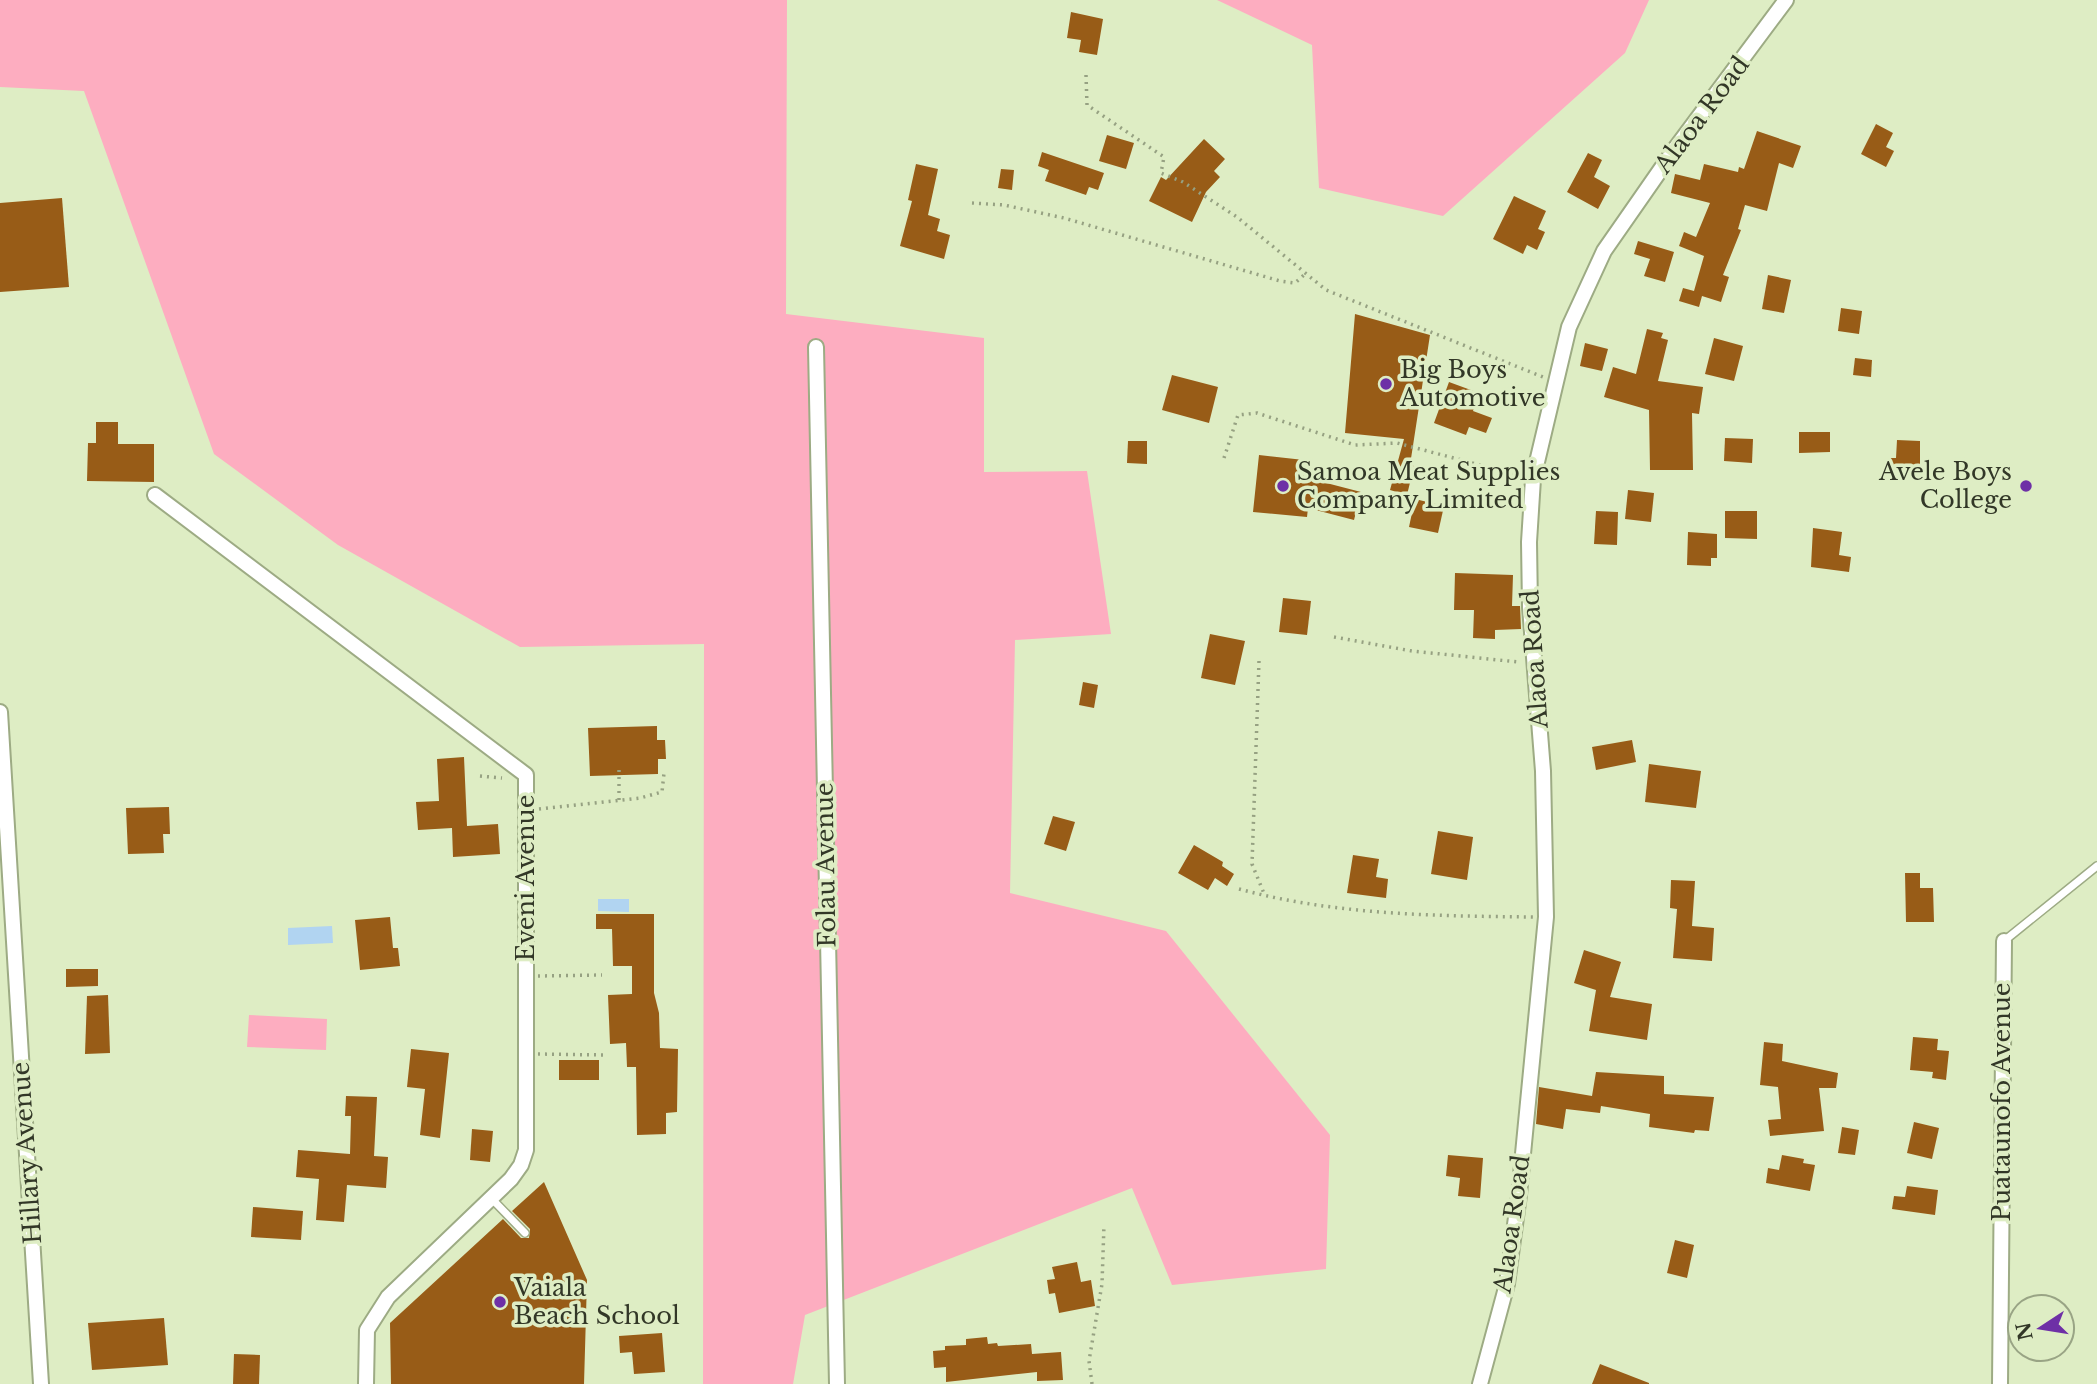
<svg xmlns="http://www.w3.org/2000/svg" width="2097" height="1384" font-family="'Libre Baskerville',serif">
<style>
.green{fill:#fdadc0}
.water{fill:#b1d4f1}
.building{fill:#985c17}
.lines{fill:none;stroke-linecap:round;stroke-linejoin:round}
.lane-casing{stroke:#9dab84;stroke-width:10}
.street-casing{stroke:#9dab84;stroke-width:18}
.path{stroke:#96a182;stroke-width:3.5;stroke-dasharray:2 5;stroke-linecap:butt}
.lane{stroke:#fff;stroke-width:7}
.street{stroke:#fff;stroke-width:14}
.poi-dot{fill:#6e30a6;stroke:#deedc4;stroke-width:2.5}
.labels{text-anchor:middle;stroke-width:7;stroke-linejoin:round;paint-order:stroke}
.street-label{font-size:24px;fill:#323727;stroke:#deedc4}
.poi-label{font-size:24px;fill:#323727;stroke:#deedc4;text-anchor:start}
</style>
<rect width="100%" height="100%" fill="#deedc4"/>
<g class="green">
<path d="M0,0H787L786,314L984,338V472L1087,471L1111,634L1015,640L1010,893L1166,931L1330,1135L1326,1269L1172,1285L1132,1188L805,1315L793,1384H703L704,644L520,647L338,545L214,454L84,91L0,87Z"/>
<path d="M1217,0H1649L1625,53L1443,216L1319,188L1312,45Z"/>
<path d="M249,1015L327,1019L326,1050L247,1047Z"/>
</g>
<g class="water">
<path d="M598,899H629V912L598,911Z"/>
<path d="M332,926L333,943L288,945V928Z"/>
</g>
<g class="building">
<path d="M1071,12L1103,19L1097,55L1079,52L1081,40L1067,38Z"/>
<path d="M1876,124L1893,133L1886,147L1894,151L1886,167L1861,154Z"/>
<path d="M1757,131L1801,146L1793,168L1779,163L1767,211L1745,205L1738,229L1741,230L1723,275L1729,277L1721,302L1702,296L1699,307L1679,301L1683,288L1694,291L1704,256L1679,246L1684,232L1696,237L1710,203L1671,193L1675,174L1700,180L1704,164L1738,172L1739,167L1744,169Z"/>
<path d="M1107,135L1134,143L1126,169L1099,161Z"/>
<path d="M1204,139L1225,159L1214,171L1220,177L1206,192L1192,222L1149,201L1161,177L1166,180Z"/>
<path d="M1042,152L1104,173L1098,190L1089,187L1086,195L1045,181L1049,170L1038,166Z"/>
<path d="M1588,153L1602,160L1594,177L1610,186L1598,209L1567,192Z"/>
<path d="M916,164L938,169L928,215L940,219L937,231L950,235L944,259L900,246L912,201L908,200Z"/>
<path d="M1001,169L1014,170L1012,190L998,188Z"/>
<path d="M1514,196L1546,211L1538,229L1545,232L1537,250L1527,245L1523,254L1493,239Z"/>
<path d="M62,198L69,287L0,292V203Z"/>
<path d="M1638,241L1674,252L1665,282L1644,276L1650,259L1634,254Z"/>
<path d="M1768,275L1791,280L1784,313L1762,309Z"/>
<path d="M1841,308L1862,311L1859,334L1838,331Z"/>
<path d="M1355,314L1430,335L1410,465L1414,466L1407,495L1390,490L1404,439L1345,433Z"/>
<path d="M1647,329L1663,333L1661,338L1668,340L1658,381L1703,387L1699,414L1692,413L1693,470H1650L1649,410L1604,397L1613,367L1636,374Z"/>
<path d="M1714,338L1743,346L1734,381L1705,374Z"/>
<path d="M1585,343L1608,349L1602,371L1580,366Z"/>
<path d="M1855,358L1872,360L1871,377L1853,375Z"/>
<path d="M1172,375L1218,387L1209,423L1162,410Z"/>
<path d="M1449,382L1479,393L1473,411L1492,418L1486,433L1469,427L1466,435L1434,423Z"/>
<path d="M96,422H118V444H154V482L87,481L88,443H96Z"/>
<path d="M1799,432H1830V452L1799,453Z"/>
<path d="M1725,438L1753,439L1752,463L1724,461Z"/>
<path d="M1897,440L1920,441V473L1890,472V458H1896Z"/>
<path d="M1128,441H1147V464L1127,463Z"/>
<path d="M1259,455L1313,461L1311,479L1361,492L1354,520L1308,508L1307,517L1253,512Z"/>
<path d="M1628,490L1654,493L1651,522L1625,519Z"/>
<path d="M1415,499L1444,506L1438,533L1409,527Z"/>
<path d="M1596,511L1618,512L1617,545L1594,544Z"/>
<path d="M1725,511H1757V539L1725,538Z"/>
<path d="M1813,528L1842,532L1839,555L1851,557L1849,572L1811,567Z"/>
<path d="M1688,532L1717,534V558H1711V566L1687,565Z"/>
<path d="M1455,573L1513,575L1512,606H1520L1521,629L1495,630V639L1473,638L1474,610H1454Z"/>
<path d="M1283,598L1311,601L1307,635L1279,632Z"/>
<path d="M1210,634L1245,641L1235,685L1201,678Z"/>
<path d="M1083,682L1098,685L1094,708L1079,705Z"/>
<path d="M657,726V740H665L666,759H658V774L590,776L588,728Z"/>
<path d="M1632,740L1636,762L1596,770L1592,747Z"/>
<path d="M464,757L467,826L498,824L500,854L453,857L452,828L418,830L416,802L439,801L437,759Z"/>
<path d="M1649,764L1701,771L1696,808L1645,802Z"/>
<path d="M169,807L170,834H163L164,853L128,854L126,808Z"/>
<path d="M1053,816L1075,822L1066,851L1044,844Z"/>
<path d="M1438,831L1473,837L1467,880L1431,874Z"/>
<path d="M1194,845L1223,862L1222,866L1234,874L1227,886L1215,878L1208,890L1178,873Z"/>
<path d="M1353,855L1379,859L1376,877L1388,879L1386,898L1347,893Z"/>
<path d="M1905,873H1920V888H1933L1934,922H1906Z"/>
<path d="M1671,880L1695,881L1692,926L1714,928L1712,961L1673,958L1677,909L1670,908Z"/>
<path d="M596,914H654V993L659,1013L660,1048L678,1049L677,1112L666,1113V1134L637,1135L636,1067H627L626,1043L610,1044L608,995L632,994V966H613L612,929H596Z"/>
<path d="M390,917L393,948H398L400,966L360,970L355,920Z"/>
<path d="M1584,950L1621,962L1610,997L1652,1004L1647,1040L1589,1031L1596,990L1574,983Z"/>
<path d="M66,969H98V986L66,987Z"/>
<path d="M108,995L110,1053L85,1054L87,996Z"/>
<path d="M1913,1037L1938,1039L1937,1050L1949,1051L1946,1080L1932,1078L1933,1072L1910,1070Z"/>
<path d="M1764,1042L1783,1044L1782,1061L1838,1073L1836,1088H1819L1824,1131L1770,1136L1768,1120L1781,1119L1778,1087L1760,1085Z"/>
<path d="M411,1049L449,1053L440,1138L420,1135L425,1089L407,1087Z"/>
<rect x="559" y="1060" width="40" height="20"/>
<path d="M1596,1072L1664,1076V1094L1714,1097L1709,1131L1695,1130L1694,1133L1649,1127L1650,1114L1601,1106L1600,1113L1566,1109L1563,1129L1536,1124L1539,1087L1592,1096Z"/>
<path d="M346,1096L377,1097L374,1156L388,1157L386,1188L347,1185L344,1222L316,1220L319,1179L296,1177L298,1150L350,1154L351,1116H345Z"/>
<path d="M1914,1122L1939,1128L1932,1159L1907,1153Z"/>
<path d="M1842,1127L1859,1130L1855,1155L1838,1153Z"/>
<path d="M472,1129L493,1131L490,1162L470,1160Z"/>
<path d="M1448,1155L1483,1158L1480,1198L1458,1196L1460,1178L1446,1176Z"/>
<path d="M1782,1155L1804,1159L1803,1163L1815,1165L1810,1191L1766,1183L1768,1168L1779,1170Z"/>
<path d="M544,1182L587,1280L584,1384H391L390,1323L503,1219L521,1238H529L530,1229L512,1211Z"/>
<path d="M1907,1186L1938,1190L1935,1215L1892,1209L1894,1196L1905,1197Z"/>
<path d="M253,1207L303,1211L301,1240L251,1237Z"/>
<path d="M1675,1240L1694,1245L1687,1278L1667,1273Z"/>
<path d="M1077,1262L1081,1282L1091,1280L1095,1306L1059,1313L1055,1293L1049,1294L1047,1280L1055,1279L1052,1267Z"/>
<path d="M164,1318L168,1365L92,1370L88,1323Z"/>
<path d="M662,1333L665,1372L634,1374L632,1352L620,1353L619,1336Z"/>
<path d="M987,1337L988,1344L997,1343L998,1346L1031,1344L1032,1354L1061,1352L1063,1380L1037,1381V1372L946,1382V1367L934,1368L933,1351L945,1350V1346L966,1345V1339Z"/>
<path d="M234,1354L260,1355L259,1384H233Z"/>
<path d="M1600,1364L1649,1383V1384H1592Z"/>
</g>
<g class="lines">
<defs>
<g id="lane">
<path d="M2004,941L2097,866"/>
<path d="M491,1198L525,1233"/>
</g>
<g id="street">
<path d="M816,347L837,1384"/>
<path d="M155,495L526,775V1150L521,1165L511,1179L388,1297L367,1330L366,1384"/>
<path d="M0,712L41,1384"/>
<path d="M1480,1384L1507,1284L1519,1195L1546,917L1543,771L1530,607L1529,542L1533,479L1569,327L1604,251L1675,149L1786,0"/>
<path d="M2000,1384L2004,941"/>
</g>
</defs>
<use href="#lane" class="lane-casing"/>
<use href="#street" class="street-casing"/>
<g class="path">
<path d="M1086,75L1087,105L1164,157L1161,173L1183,182L1237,217L1326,290L1543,377"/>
<path d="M972,203L1004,205L1064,218L1280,281L1295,283L1304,275"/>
<path d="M1224,458L1238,415L1257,413L1355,445L1397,443L1518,475"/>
<path d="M1334,637L1412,651L1518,662"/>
<path d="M1259,661L1252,864L1265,896"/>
<path d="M480,776L502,778"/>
<path d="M619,800V767"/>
<path d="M539,809L640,798L662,792L664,773"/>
<path d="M1239,889C1335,915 1434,916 1533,917"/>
<path d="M538,976L602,975"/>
<path d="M538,1054L605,1055"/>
<path d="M1092,1384L1089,1361L1102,1284L1104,1225"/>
</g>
<use href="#lane" class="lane"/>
<use href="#street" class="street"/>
</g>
<g class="poi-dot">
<circle cx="1386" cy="384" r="7"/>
<circle cx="1283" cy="486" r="7"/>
<circle cx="2026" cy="486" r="7"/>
<circle cx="500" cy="1302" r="7"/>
</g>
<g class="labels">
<g class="street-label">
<text transform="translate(1702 115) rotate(-53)" y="8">Alaoa Road</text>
<text transform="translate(1535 659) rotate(-94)" y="8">Alaoa Road</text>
<text transform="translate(826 865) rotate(-91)" y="8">Folau Avenue</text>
<text transform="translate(526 878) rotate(-90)" y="8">Eveni Avenue</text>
<text transform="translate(2002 1102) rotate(-90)" y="8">Puataunofo Avenue</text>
<text transform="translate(27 1153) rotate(-94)" y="8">Hillary Avenue</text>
<text transform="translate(1512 1224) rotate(-82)" y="8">Alaoa Road</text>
</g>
<g class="poi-label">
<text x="1400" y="378">Big Boys<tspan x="1400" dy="28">Automotive</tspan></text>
<text x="1297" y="480">Samoa Meat Supplies<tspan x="1297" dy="28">Company Limited</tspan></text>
<text x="2012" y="480" text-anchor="end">Avele Boys<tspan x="2012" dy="28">College</tspan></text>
<text x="514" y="1296">Vaiala<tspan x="514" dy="28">Beach School</tspan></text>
</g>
</g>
<g transform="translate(2041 1328) rotate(258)"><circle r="33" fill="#deedc4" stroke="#99a485" stroke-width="2"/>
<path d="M0-5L12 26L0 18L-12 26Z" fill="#6e30a6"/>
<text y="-10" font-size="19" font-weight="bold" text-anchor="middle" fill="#323727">N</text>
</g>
</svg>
